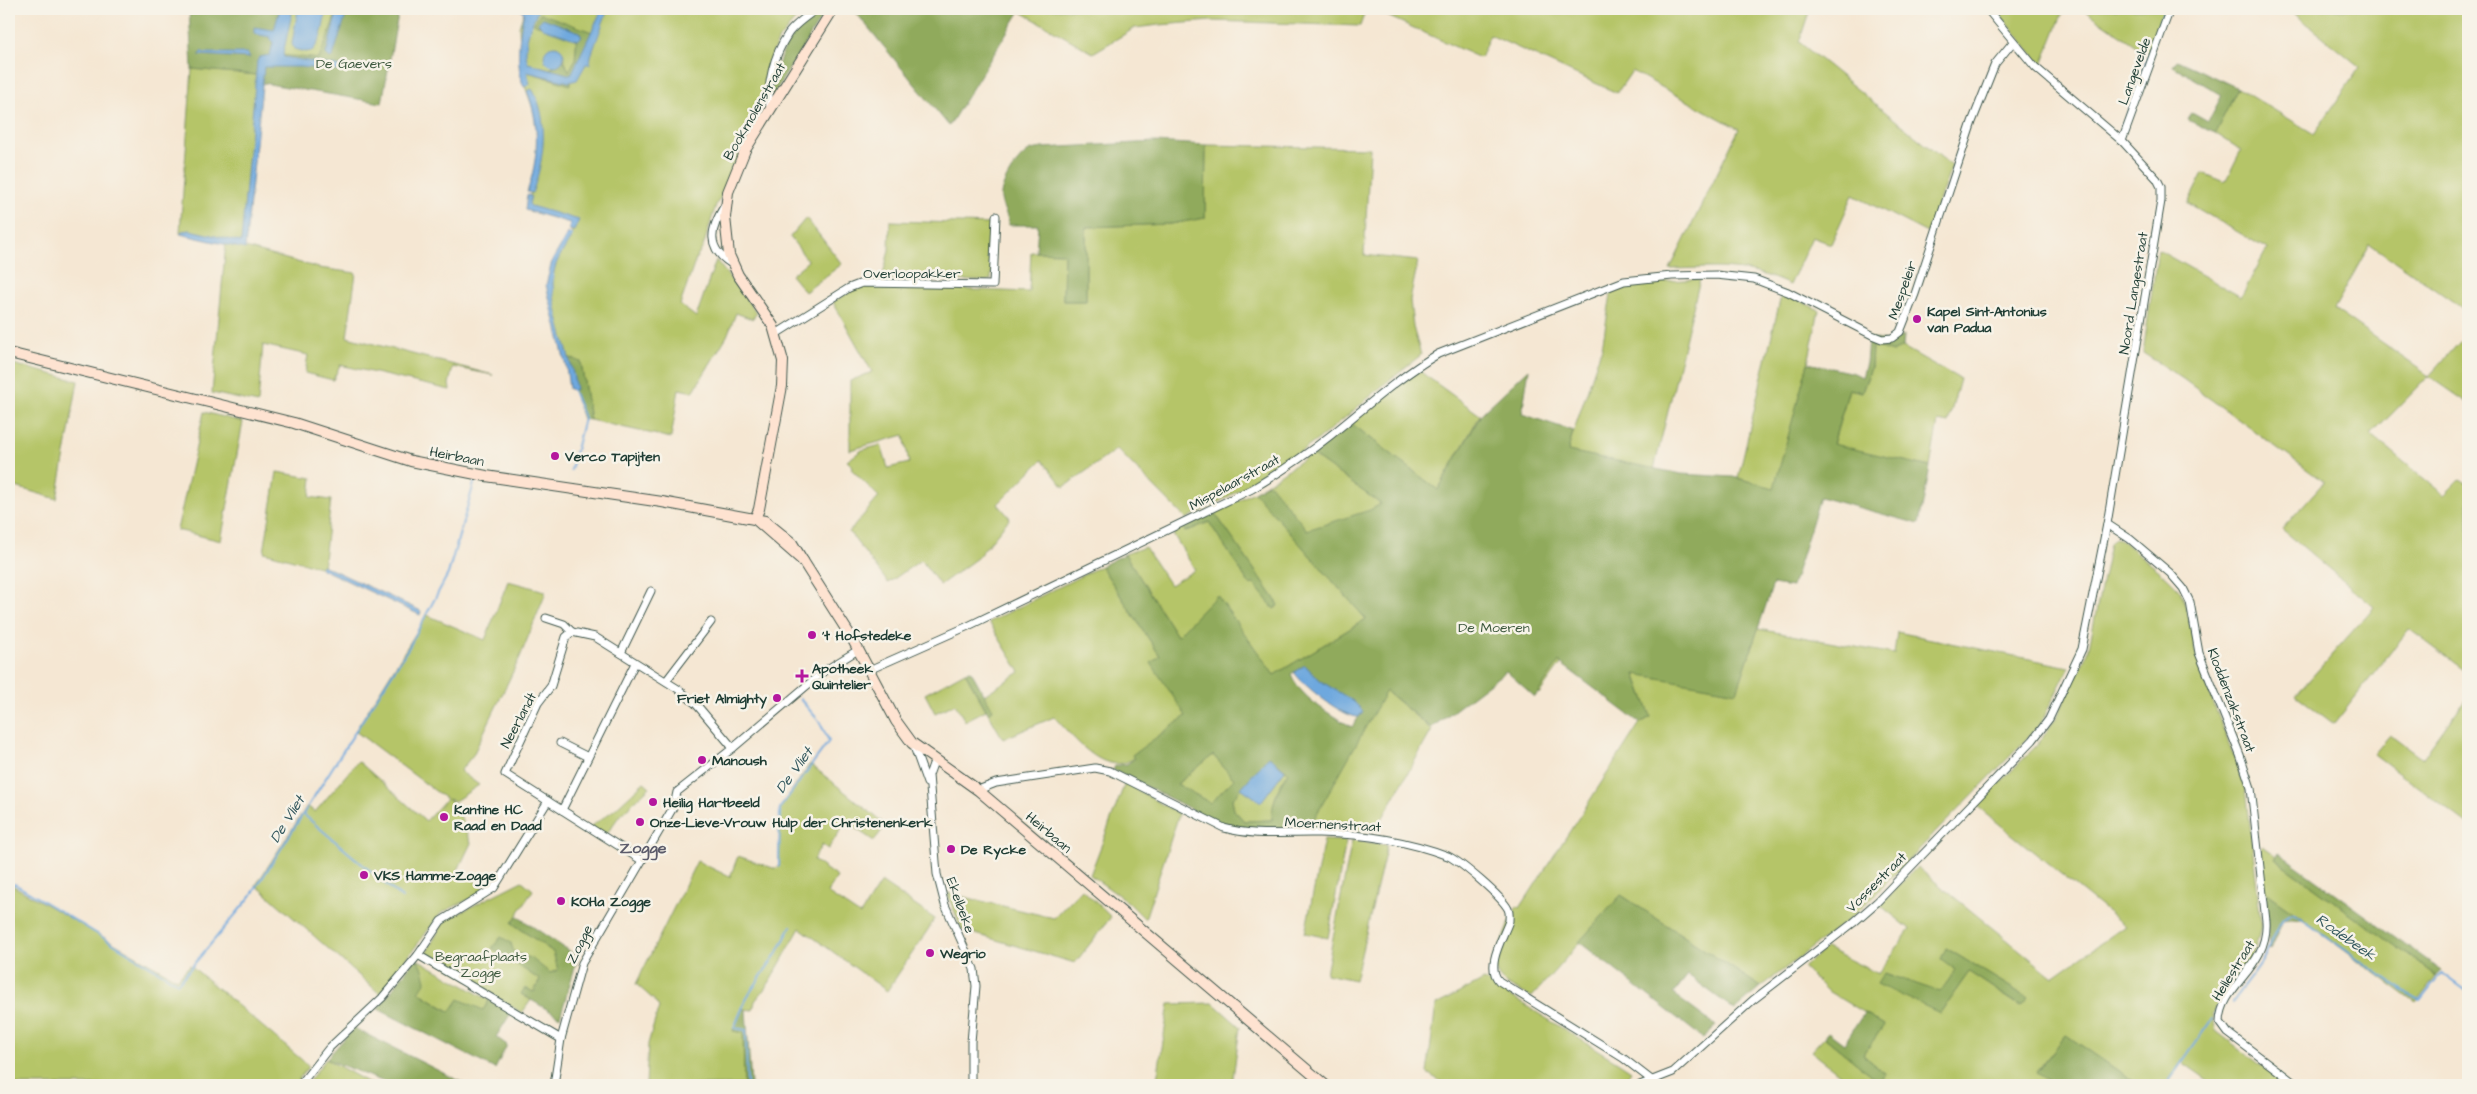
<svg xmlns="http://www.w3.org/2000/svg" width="2477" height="1094" font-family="'Architects Daughter',sans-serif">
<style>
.green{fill:#b5c568;stroke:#6a814e;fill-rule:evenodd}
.forest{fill:#90aa5c;stroke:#587448;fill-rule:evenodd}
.water{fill:#6ea8de;stroke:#467289}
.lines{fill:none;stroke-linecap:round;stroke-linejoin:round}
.stream{stroke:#6ea8de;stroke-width:2}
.street-casing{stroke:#3f564c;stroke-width:9}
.secondary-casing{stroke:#3f564c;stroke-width:12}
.street{stroke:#fff;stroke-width:7}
.secondary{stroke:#fee3d1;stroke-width:10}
.poi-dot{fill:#b5179e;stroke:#f7f3e8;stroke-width:2}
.labels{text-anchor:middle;stroke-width:5;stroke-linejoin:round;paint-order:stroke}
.park-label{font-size:14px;fill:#3d583e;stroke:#f7f3e8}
.street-label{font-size:14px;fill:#1f3d34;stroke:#f7f3e8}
.poi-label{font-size:14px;font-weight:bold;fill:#1f3d34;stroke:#f7f3e8;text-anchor:start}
.water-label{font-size:15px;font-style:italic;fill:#33585e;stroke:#f7f3e8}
.quarter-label{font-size:16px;font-weight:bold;fill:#5c5c6b;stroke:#f7f3e8}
</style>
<rect width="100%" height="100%" fill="#f7f3e8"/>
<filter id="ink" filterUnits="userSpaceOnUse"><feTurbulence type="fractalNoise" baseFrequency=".02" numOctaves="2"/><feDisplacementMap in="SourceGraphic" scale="10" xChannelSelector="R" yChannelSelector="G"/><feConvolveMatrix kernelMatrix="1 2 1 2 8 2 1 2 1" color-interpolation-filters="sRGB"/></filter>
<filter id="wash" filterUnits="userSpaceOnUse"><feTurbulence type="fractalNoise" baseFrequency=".0096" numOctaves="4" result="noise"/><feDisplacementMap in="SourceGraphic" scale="20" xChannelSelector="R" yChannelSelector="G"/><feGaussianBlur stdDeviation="1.12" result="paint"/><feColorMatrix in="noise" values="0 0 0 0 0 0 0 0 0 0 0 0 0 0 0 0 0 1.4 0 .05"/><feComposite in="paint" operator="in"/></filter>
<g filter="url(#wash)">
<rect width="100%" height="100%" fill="#f5e7d3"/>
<g class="green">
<path d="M279,9H338L320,59L271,55Z"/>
<path d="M525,9H810L794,21L779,39L770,59L761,113L726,188L716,205L703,247L696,259L680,305L696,317L716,260L757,313L752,319L736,313L727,336L693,392L679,389L671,438L590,420L581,362L565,356L552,301L550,275L577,221L527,208L539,154L538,123L521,75L519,26ZM591,33L570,85L525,63L550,69L555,65L561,51L569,72L575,60L577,37Z"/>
<path d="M1016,9H1366L1360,26L1211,21L1159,25L1135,28L1093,53Z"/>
<path d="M1372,9H1810L1799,42L1952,166L1927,233L1853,195L1831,244L1812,237L1790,285C1745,264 1718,268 1670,269L1739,129L1632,71L1617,93L1490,35L1480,58Z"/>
<path d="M1995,9H2064L2042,65Z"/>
<path d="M2082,9H2164L2148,54Z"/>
<path d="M2298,9H2468V312L2370,244L2334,309L2429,376L2468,333V403L2429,376L2371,435L2444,495L2460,479L2468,484V673L2409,629L2334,724L2296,695L2374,607L2282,529L2324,482L2183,379L2143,353L2158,250L2241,297L2267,249L2188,203L2203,173L2225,182L2241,150L2215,133L2238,88L2314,134L2360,67L2295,14Z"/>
<path d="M192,69L257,75L242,247L319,268L356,273L347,337L493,375L453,367L449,384L450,390L340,365L333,380L305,373L308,355L263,345L258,403L212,393L226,242L180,232Z"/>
<path d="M1206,145L1370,148L1364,255L1418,261L1410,300L1413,327L1421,355C1386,381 1355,411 1320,438C1278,470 1232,495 1186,519L1117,449L1064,487L1042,460L998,504L1010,518L977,558L940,585L921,560L888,583L849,532L879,497L851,469L853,466L847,461L862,450L881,445L888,468L909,463L904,435L850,450V381L872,372L833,302L858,287L871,286L1029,292L1031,252L1064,253L1063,301H1086V227L1171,224L1205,218Z"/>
<path d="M806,218L842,264L805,292L791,275L808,261L790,237Z"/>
<path d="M890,221L994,224L991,279L987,281L882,279L889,250Z"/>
<path d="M1700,279L1654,469L1567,451L1602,347L1612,289L1639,283Z"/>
<path d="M1782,292L1819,310L1808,363L1775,489L1738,478Z"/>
<path d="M1872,345L1892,352L1903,347L1960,379L1948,423L1938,421L1930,467L1833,445L1849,389L1862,392L1871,368Z"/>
<path d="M9,363L78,381L57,499L9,485Z"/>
<path d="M1418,370L1480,415L1438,490L1351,423Z"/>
<path d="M204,412L243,422L221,541L177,530Z"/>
<path d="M1311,454L1381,504L1371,510L1579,639L1539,694L1507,668L1272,512L1366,619L1274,675L1217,596L1177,636L1125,554L1145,547L1170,585L1195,570L1173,534L1183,528L1185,532L1209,522L1250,585L1254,583L1274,609L1279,605L1214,512L1254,492Z"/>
<path d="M277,472L312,478L310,497L331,500L323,568L264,552Z"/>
<path d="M2115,538L2120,539L2168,578L2180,590L2186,605L2195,651L2203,676L2246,788L2261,924C2256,965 2233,981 2212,1014L2216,1031L2287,1085H2215L2182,1062L2167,1085H2139L2066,1035L2036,1072L2055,1085H1878L1885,1073L1863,1055L1884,1025L1826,990L1803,967L1826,948L1878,974L1910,929L1880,905L1917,867L2053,977L2125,926L1977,806L2038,744L2058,715L2088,652L2110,544ZM1946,948L2028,998L2020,1006L1969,972L1940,1013L1885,973L1940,993L1956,970Z"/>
<path d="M1101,566L1160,656L1152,663L1187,716L1133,755L1134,758C1104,779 1074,737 1054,717L1003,739L988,713L993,710L984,695L1020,672L989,622Z"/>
<path d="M508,581L545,591V595L520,657L473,755L460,771L479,785L455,801L448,799L456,805L471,843L458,870L488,890L441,913L380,994L256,885L307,806L315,812L358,761L426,821L446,799L355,731L427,615L485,640Z"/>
<path d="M1758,629L1894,654L1897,632L2069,667L2041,723L2020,746L1858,912L1761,987L1621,895L1532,997C1522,992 1505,986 1498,976C1490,965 1510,919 1517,906L1520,908L1640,723L1651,717L1635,673L1737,692Z"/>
<path d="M965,672L986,710L965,721L955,704L935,713L925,694Z"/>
<path d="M1381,687L1432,730L1376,830L1309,828Z"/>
<path d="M2468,696V825L2374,754L2390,735L2422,759Z"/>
<path d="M1213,755L1234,779L1210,803L1177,784Z"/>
<path d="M810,764L886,825L874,841L846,822L828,849L822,845L813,860L837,877L827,893L860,915L881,882L935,919L887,991L800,928L769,983L755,1001L753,1010L742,1009L733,1030L744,1033V1085H646L648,1044L659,1007L654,1000L636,984L697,861L730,877L738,856L776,869L779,866L780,808Z"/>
<path d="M1285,770L1288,772L1276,793L1272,820L1244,821L1234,810L1232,799L1241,788L1261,802Z"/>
<path d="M644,782L650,787L620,815L603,839L587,829L614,810Z"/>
<path d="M1125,783L1179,814L1145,919L1128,902L1090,875Z"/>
<path d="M1324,840L1346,841L1328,938L1305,933Z"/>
<path d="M1352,840L1387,845L1355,980L1326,974Z"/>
<path d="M2263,846L2277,856L2275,859L2437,976L2416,1003L2265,892L2260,849Z"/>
<path d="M522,881L533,890L512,923L553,952L558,970L550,973L522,954L514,953L501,937L493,948L540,980L533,993L521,994L531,1000L522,1013L426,953L445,920Z"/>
<path d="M10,884L177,979L190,965L309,1066L294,1085H9Z"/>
<path d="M1082,889L1111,917L1075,963L962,930L947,893L1054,918Z"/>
<path d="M417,959L489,1000L483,1011L451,1012L419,992Z"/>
<path d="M1484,980L1619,1063L1631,1071L1621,1085H1447L1427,1073L1436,1005Z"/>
<path d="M1213,1003L1240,1027L1232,1085H1156L1169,1004Z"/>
<path d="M1824,1037L1873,1077L1868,1085H1853L1811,1051Z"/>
<path d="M326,1059L373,1085H306Z"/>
</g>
<g class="forest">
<path d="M189,9H279L272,54L319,59L338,9H399L382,103L257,82V75L192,69Z"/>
<path d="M853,9H1016L1020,11L949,126Z"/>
<path d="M821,11L823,14L821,18L773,95L771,93C777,62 789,24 821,11Z"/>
<path d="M540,13L592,32L570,85L525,71V63L550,69L555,65L553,47L557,46L569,71L575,60L577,37L534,24Z"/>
<path d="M2177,60L2238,88L2215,133L2188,120L2192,113L2208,122L2222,95L2173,66Z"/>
<path d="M1155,142L1206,145L1205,218L1171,224L1086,227V301H1063L1064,253L1036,252L1038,225H1009C1008,215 1002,208 1001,199C999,185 1018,156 1031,150C1034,149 1039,149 1042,148Z"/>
<path d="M1904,335L1903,347L1892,352L1872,345L1871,368L1862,392L1849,389L1833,444L1930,467L1919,524L1820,497L1792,587L1773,584L1737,692L1635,674L1651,717L1640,723L1559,662L1535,697L1506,671L1431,728L1386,691L1309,828H1272L1263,831L1227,827L1113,770L1115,766L1127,764L1134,759L1132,755L1186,716L1151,663L1160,656L1101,566L1125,554L1177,636L1217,595L1274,675L1366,619L1254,492L1269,483L1307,530L1370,510L1381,504L1311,454L1351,423L1438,490L1482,413L1529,369L1522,414L1573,431L1568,451L1681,474L1733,477L1774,488L1808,363L1854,373L1862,377L1866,363L1868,340L1872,338L1889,342ZM1305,665L1319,680L1363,711L1352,727C1330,714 1301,699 1291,674ZM1213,755L1234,779L1210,803L1177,784ZM1269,756L1288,772C1279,788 1271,802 1272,820L1244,821L1234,810L1232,799Z"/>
<path d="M565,356L581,362L590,420L583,419L573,390Z"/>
<path d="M1214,512L1279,605L1274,609L1254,584L1250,585L1209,522L1185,532L1183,528Z"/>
<path d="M971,671L993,710L988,713L965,672Z"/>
<path d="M2279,853L2441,970L2437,976L2275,859Z"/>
<path d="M2265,892L2306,921L2292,919L2283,920L2270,950C2267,944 2266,903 2265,892Z"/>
<path d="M1621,895L1761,987L1735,1010L1688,975L1673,994L1716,1026L1703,1038L1579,942Z"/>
<path d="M517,916L578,957L560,1017L521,994L525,988L534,992L540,980L492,948L501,937L511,943L514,953L531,958L550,973L558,970L553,952L512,923Z"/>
<path d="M1946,948L2028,998L2021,1006L1969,972L1940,1013L1877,984L1884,973L1940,992L1956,970L1941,959Z"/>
<path d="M415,959H417L423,969L426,981L419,992L450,1012L459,999L483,1010L489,1000L511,1013L496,1037L507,1045L495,1069L378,1009Z"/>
<path d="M742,1008L746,1010L751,1085H744L743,1033L733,1031Z"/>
<path d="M1864,1013L1884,1025L1863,1055L1885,1073L1878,1085H1868L1873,1077L1824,1037L1828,1032L1844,1044Z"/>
<path d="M354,1028L467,1085H392L326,1059Z"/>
<path d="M2066,1035L2139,1085H2055L2036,1073Z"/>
</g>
<g class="water">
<path d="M280,9H293L283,54L284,57L349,68L348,72L301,67H264L245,249L180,234L182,231L190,230L241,242L257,61L260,57L270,55L273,43L270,37L254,34V27L274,30Z"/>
<path d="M298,9H325C325,23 322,40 312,51L305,52L294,49L292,44Z"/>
<path d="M338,9H348L333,56L330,58L326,54Z"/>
<path d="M519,9H539C531,24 522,45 528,63L571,75L602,9H608L591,56L590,64H586L577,80L569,82L527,72L530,84L524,87C515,66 519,33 524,12Z"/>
<path d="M543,18L579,32L582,37L577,40L543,28L538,23Z"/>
<circle cx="554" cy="56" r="10"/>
<path d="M202,51L204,53H247L250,58L199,55Z"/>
<path d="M532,89C550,117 544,163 532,193L527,192C539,158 540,124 527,91Z"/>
<path d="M527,195L531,196L529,204L531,206L579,220L574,231L569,230L570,223L525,210Z"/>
<path d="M568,233L573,234C567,246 556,259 554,272C548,302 572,356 576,390L569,389L566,366L546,285L552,261Z"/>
<path d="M322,565L421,611L420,615L320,568Z"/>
<path d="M1305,665L1319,680L1353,701L1363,711L1359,717C1344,718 1302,685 1294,672Z"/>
<path d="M1269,756L1285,770L1261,802L1241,788Z"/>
</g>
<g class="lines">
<g class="stream">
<path d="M2121,125L2125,121L2164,9"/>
<path d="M571,470L584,418L572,388"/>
<path d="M303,814L402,898"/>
<path d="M779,866L780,808L829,741L819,721L800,699"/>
<path d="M9,885L15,884L178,983L251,896L409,647L448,574L475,480L478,481"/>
<path d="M2232,1002C2242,988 2253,975 2262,961C2271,947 2275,920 2293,913L2415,999L2420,1001L2442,973L2468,992"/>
<path d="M2215,1015L2220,1007"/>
<path d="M747,1085L746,1030L734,1028L747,997L779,950L791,926"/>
<path d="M2166,1085L2212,1019"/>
</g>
</g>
</g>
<g filter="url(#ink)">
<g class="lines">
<defs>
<g id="street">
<path d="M770,109C766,85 774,55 788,34C795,24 807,16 817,9"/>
<path d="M2122,141L2170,9"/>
<path d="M725,205C710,229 705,248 733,265"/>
<path d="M776,334L849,288L862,283L993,285L996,216"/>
<path d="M2107,524L2130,539L2170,573L2183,588L2190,602L2199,653L2240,755L2251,788L2266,921C2269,968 2221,984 2220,1022L2228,1033L2297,1085"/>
<path d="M546,618L564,624L572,632"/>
<path d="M621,653L651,591"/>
<path d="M869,670L966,627L1252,489C1279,473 1306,455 1331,435C1366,407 1399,377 1438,354L1624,281L1672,276L1716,275L1754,279L1788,292L1872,335L1882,339L1892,338L1900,332L1915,294L1972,122L1995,64L2013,42"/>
<path d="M666,681L711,622"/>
<path d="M560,743L588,757"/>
<path d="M913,744L927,783"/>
<path d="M937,761L933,764L929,775L937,874L945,905L974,969L976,986L971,1042V1085"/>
<path d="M978,790L996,783L1095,768L1110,771L1224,828C1255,837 1287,832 1319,833C1363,834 1406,840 1448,856C1461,862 1502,897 1508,909C1510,913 1509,916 1509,921C1503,938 1485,966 1499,981L1623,1058L1658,1085"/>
<path d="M562,810L635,663"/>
<path d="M641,860L505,774L538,703L551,686L566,637L572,632L595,637L678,689L696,704L733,748"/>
<path d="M418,955L561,1039"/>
<path d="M300,1085L329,1048L382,998L418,955L441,921L494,888L548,801"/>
<path d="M554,1085L561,1039L582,963L674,806L677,792L733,748L824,671L858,650"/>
<path d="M1640,1085L1673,1072L1753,1000L1853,923L1877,902L2033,740L2049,719L2082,649L2107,524L2161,201V187L2157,179L2122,141L2035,67L1987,9"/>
</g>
<g id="secondary">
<path d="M9,353L294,423L411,461L486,476L662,502L765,521L792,543L803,561L755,519"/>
<path d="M755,519L759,509L782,386L783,361L773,326L738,275L729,255L725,217L728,192L745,150L833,9"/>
<path d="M803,561L853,640L896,721L912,743L978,790L1325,1085"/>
</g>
</defs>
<use href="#street" class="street-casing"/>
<use href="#secondary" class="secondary-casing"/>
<use href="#street" class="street"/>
<use href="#secondary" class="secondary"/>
</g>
</g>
<g class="poi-dot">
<circle cx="1917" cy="319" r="5"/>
<circle cx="555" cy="456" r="5"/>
<circle cx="812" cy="635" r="5"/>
<path d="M799.5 668.5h5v5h5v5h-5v5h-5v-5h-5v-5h5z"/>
<circle cx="777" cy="698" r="5"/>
<circle cx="702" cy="760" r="5"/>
<circle cx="653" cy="802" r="5"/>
<circle cx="444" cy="817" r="5"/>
<circle cx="640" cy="822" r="5"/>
<circle cx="951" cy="849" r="5"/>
<circle cx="364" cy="875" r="5"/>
<circle cx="561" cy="901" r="5"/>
<circle cx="930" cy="953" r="5"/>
</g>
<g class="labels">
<g class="park-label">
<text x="354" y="68">De Gaevers</text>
<text x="1494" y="632">De Moeren</text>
<text x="481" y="961">Begraafplaats<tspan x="481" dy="16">Zogge</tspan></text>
</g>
<g class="street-label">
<text transform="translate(2134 71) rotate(-70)" y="5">Langevelde</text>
<text transform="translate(754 111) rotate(-60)" y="5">Bookmolenstraat</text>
<text x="912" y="278">Overloopakker</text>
<text transform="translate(1902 290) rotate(-71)" y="5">Mespeleir</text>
<text transform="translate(2133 293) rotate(-81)" y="5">Noord Langestraat</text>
<text transform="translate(457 456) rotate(11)" y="5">Heirbaan</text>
<text transform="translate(1234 482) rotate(-29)" y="5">Mispelaarstraat</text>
<text transform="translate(2232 700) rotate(69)" y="5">Kloddenzakstraat</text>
<text transform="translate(518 720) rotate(-62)" y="5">Neerlandt</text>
<text transform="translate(1333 824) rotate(3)" y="5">Moernenstraat</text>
<text transform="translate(1049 832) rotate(40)" y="5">Heirbaan</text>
<text transform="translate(1876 882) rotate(-45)" y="5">Vossestraat</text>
<text transform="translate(961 905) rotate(70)" y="5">Ekelbeke</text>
<text transform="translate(579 944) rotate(-63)" y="5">Zogge</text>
<text transform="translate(2233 970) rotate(-58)" y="5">Hellestraat</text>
</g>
<g class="poi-label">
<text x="1927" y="316">Kapel Sint-Antonius<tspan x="1927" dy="16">van Padua</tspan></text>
<text x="565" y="461">Verco Tapijten</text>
<text x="822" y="640">'t Hofstedeke</text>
<text x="812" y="673">Apotheek<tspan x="812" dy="16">Quintelier</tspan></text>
<text x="767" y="703" text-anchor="end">Friet Almighty</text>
<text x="712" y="765">Manoush</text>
<text x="663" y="807">Heilig Hartbeeld</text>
<text x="454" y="814">Kantine HC<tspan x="454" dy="16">Raad en Daad</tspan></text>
<text x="650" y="827">Onze-Lieve-Vrouw Hulp der Christenenkerk</text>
<text x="961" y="854">De Rycke</text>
<text x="374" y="880">VKS Hamme-Zogge</text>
<text x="571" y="906">KOHa Zogge</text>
<text x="940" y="958">Wegrio</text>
</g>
<g class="water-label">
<text transform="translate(794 770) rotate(-54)" y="5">De Vliet</text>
<text transform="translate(287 819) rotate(-58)" y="5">De Vliet</text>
<text transform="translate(2346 937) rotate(35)" y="5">Rodebeek</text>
</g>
<g class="quarter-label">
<text x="643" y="853">Zogge</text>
</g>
</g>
<rect width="2477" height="1094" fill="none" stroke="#f7f3e8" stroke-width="30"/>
</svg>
